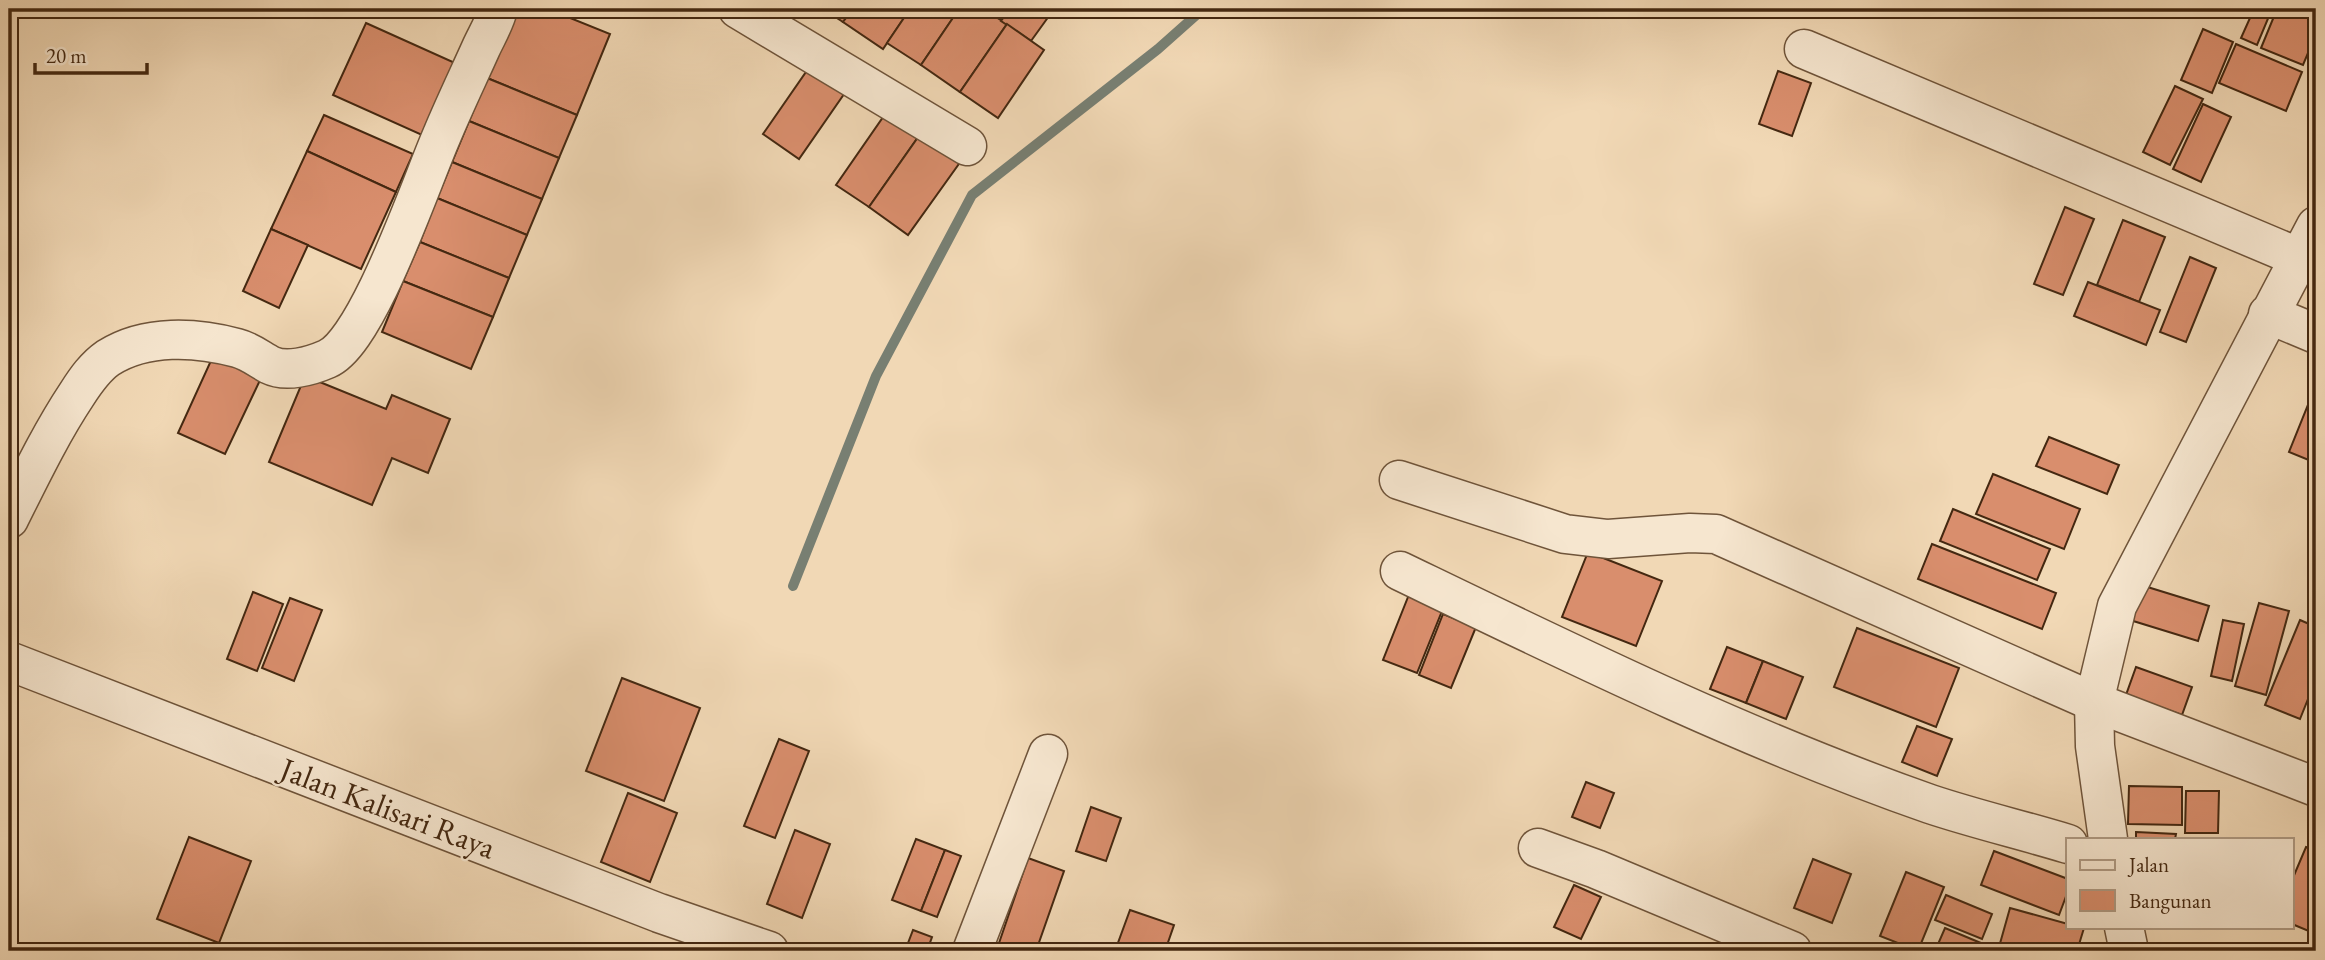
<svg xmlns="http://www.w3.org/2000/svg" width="2325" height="960" font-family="'EB Garamond',serif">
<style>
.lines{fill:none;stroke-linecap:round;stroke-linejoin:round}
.stream{stroke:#787f72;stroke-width:10}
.building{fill:#d98e6d;stroke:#442811;stroke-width:2}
.minor-casing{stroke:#6f543a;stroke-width:41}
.minor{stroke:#f6e6cf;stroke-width:38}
.labels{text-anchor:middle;stroke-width:5;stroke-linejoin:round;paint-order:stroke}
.street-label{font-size:32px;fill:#442811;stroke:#f6e6cf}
</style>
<rect width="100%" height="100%" fill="#f1d8b5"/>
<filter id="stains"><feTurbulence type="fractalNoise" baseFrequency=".00286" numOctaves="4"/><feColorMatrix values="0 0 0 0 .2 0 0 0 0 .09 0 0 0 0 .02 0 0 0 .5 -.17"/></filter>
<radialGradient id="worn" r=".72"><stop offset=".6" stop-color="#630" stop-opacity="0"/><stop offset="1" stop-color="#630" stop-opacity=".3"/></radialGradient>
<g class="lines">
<path class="stream" d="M793,586L876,376L972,195L1158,49L1203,9"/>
</g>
<g class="building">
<path d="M516,9H548L610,34L577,115L487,78Z"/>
<path d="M823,9H853L843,22Z"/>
<path d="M853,9H910L883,49L843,22Z"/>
<path d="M910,9H959L921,65L887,43Z"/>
<path d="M959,9H983L1007,24L960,92L921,65Z"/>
<path d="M1010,9H1054L1031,41L1001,21Z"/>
<path d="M2254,9H2272L2257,45L2241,38Z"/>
<path d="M2277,9H2284L2316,21V34L2303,65L2261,48Z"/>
<path d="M366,23L455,63L422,135L333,95Z"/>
<path d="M1007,24L1044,50L998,118L960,92Z"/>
<path d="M2203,29L2233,42L2212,93L2181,80Z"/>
<path d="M2236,44L2302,72L2286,111L2219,83Z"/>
<path d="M815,59L851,84L799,159L763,134Z"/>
<path d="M1778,71L1811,83L1792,136L1759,124Z"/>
<path d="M487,78L577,115L559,158L469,121Z"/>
<path d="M2175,86L2203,99L2170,165L2143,152Z"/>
<path d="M2203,104L2231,117L2201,182L2173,169Z"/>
<path d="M888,110L921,133L869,207L836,185Z"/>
<path d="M324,115L413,154L396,192L307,151Z"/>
<path d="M469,121L559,158L542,199L452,162Z"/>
<path d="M921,133L961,161L908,235L869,207Z"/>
<path d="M307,151L396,192L361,269L271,229Z"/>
<path d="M452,162L542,199L527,235L437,198Z"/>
<path d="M437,198L527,235L509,278L420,242Z"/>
<path d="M2065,207L2094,219L2063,295L2034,284Z"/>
<path d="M2123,220L2165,237L2139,302L2097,285Z"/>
<path d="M271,229L308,245L279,308L243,291Z"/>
<path d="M420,242L509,278L493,317L403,281Z"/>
<path d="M2190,257L2216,268L2186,342L2160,332Z"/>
<path d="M403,281L493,317L471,369L382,332Z"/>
<path d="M2088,282L2160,310L2146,345L2074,316Z"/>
<path d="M214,354L262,376L225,454L178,433Z"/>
<path d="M305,376L386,409L392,395L450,419L428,473L392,458L372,505L269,462Z"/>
<path d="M2314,390L2316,391V463L2289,452Z"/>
<path d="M2049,437L2119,465L2107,494L2036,466Z"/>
<path d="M1993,474L2080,509L2064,549L1976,514Z"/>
<path d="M1953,509L2050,549L2037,580L1940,541Z"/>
<path d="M1932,544L2056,593L2042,629L1918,579Z"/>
<path d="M1588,552L1662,581L1636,646L1562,617Z"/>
<path d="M2141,585L2209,606L2198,641L2130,620Z"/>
<path d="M253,592L283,604L257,671L227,659Z"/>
<path d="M1410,592L1444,606L1417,673L1383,660Z"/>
<path d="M290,598L322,610L294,681L262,668Z"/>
<path d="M2259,603L2289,611L2266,695L2235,686Z"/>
<path d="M1443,614L1476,627L1451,688L1419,675Z"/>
<path d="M2223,620L2244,624L2232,681L2211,676Z"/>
<path d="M2300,620L2316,627V679L2300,719L2265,705Z"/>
<path d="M1857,628L1959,668L1936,727L1834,687Z"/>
<path d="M1727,647L1763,661L1746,703L1710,689Z"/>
<path d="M1763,661L1803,677L1786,719L1746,703Z"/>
<path d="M2136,667L2192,687L2182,715L2126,695Z"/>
<path d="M622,678L700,708L664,801L586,771Z"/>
<path d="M1917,726L1952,739L1937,776L1902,762Z"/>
<path d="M779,739L809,751L775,838L744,826Z"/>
<path d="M1586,782L1614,793L1600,828L1572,817Z"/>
<path d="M2129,786L2182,787V825L2128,824Z"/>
<path d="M2186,791H2219L2218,833H2185Z"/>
<path d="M628,793L677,813L650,882L601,862Z"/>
<path d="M1091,807L1121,818L1106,861L1076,851Z"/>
<path d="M795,830L830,844L802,918L767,904Z"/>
<path d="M2136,832L2176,834L2175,839H2136Z"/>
<path d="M189,837L251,861L219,943L157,919Z"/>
<path d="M916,839L945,850L921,911L892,900Z"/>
<path d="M2306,847L2316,851V920L2311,932L2292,924V880Z"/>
<path d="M945,850L961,856L937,917L921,911Z"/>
<path d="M1994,851L2068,879V891L2059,915L1981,885Z"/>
<path d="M1028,858L1064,871L1036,951H1014L998,946Z"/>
<path d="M1813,859L1851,874L1832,923L1794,908Z"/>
<path d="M1906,872L1944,887L1918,951L1880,936Z"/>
<path d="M1574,885L1601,897L1581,939L1554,927Z"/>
<path d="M1946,895L1992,914L1982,939L1935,920Z"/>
<path d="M2010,908L2068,924V927L2084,928L2077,951H2014L1999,947Z"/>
<path d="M1130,910L1174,925L1165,951H1115Z"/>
<path d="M1945,928L2000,951H1935Z"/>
<path d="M913,930L932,937L927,951H905Z"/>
</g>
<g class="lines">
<defs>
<g id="minor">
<path d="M738,9L967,146"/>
<path d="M1804,49L2300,258"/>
<path d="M2268,314L2316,334"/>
<path d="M1399,480L1565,534L1608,539L1690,533L1716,534L2094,702L2316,787"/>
<path d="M9,519C30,477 51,433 77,394C86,380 95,367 108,358C146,334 196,337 237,348C249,351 259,359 270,365C286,373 311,366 327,359C368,342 422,180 442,135C454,106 468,77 481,48C487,35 495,22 498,9"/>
<path d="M1400,571C1574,655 1747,740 1930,804C1975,819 2022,830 2068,844"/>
<path d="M9,661L659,913L769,951"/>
<path d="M2108,839L2095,746L2094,702L2117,606L2316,226"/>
<path d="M1538,848L1596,869L1792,951"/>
<path d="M2124,927L2129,951"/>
<path d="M972,951L1048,754"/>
</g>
</defs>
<use href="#minor" class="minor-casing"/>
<use href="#minor" class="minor"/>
</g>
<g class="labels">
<g class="street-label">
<text transform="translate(388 808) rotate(21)" y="11">Jalan Kalisari Raya</text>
</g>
</g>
<rect width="2325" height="960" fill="none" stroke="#f1d8b5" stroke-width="35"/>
<rect x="10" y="10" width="2304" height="939" fill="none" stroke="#442811" stroke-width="3.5"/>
<rect x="18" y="18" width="2290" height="925" fill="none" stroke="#442811" stroke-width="2"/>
<rect x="2066" y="838" width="228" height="91" fill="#f6e6cf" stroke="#af9a83" stroke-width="2"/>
<rect x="2080" y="860" width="35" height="10" fill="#f6e6cf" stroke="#af9a83" stroke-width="2"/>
<text x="2129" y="872" font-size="21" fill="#442811">Jalan</text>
<rect x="2080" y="890" width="35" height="21" fill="#d98e6d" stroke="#af9a83" stroke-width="2"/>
<text x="2129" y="908" font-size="21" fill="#442811">Bangunan</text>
<path d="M35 63v10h112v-10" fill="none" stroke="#442811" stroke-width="3.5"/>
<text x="46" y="63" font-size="21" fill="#442811" stroke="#f6e6cf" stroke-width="5" paint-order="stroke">20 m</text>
<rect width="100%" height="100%" filter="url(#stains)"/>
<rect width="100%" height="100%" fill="url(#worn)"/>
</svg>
